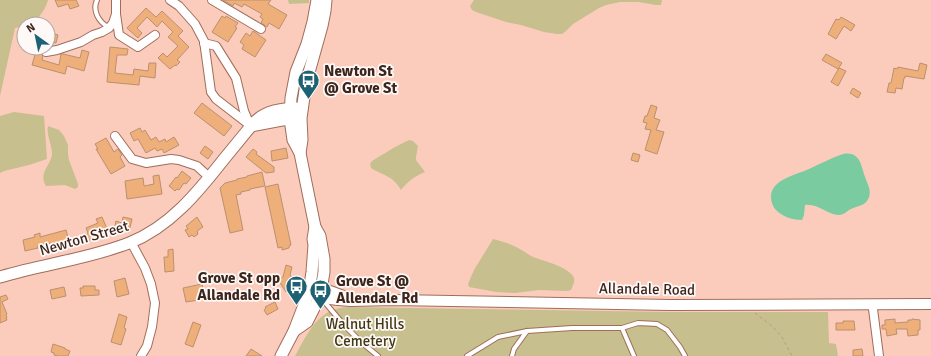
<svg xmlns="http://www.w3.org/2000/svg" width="931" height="356" font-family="Signika,sans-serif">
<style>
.green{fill:#c7bf8e}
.water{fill:#7bcba1}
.building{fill:#eeaf7b;stroke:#bc906d}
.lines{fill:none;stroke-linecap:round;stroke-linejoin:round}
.service-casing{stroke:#a16d5a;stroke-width:6}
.minor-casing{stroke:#a16d5a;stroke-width:10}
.tertiary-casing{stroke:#a16d5a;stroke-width:12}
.secondary-casing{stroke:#a16d5a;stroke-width:13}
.path{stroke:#be9789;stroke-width:1;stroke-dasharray:3 3;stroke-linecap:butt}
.service{stroke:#fff;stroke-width:4}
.minor{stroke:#fff;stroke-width:8}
.tertiary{stroke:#fff;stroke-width:10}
.secondary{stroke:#fff;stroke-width:11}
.labels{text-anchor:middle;stroke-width:3.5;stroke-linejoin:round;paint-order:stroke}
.poi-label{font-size:15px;font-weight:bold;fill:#3b251d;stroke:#fef8f6;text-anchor:start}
.street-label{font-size:15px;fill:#3b251d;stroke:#fef8f6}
.park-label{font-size:15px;fill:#3f3917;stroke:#fef8f6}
</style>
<rect width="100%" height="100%" fill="#fbccbc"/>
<g class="green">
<path d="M0,0H48C45,11 36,24 24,24V26L15,28L0,96Z"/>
<path d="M288,0H309V3L289,4Z"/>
<path d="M474,0H662L661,5H656L638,2H620L606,5L599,8L573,24L566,31L562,34H557L544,32L521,25L506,22L476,12L472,10L470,6Z"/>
<path d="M14,112L44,116L47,159L29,165L4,171L0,173V116Z"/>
<path d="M48,126L59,130L64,136L68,145V154L69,160L78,184V187L75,189L65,185L46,186C38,172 51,166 52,154C52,144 46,135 48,126Z"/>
<path d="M409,140L413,141L418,146L416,157V160L425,172C415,176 407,182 401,190C392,175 384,176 371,168L370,164L372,161L395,147Z"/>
<path d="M493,239C501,241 508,243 514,246C521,249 527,254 533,257C544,261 566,266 573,276C576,281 573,285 571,290L567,291L539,290L515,293L496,292L469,287L468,284L474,270Z"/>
<path d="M348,307L671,312H828L829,343L836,344L838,356H295C308,333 318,308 348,307Z"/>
</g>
<path class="water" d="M843,154C860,151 861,165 865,177C868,185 873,193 867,201C863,206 857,206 851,209C848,210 846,213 843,214C831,219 820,203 805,205L804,215L802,220C793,220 783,217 776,210C773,207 771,202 771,196C772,179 796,175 809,169C820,164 831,158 843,154Z"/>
<g class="building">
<path d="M55,0H76L79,6L70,9L68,4L58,7Z"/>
<path d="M223,0H271L268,4L287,15L279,29L269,23L267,27L261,23L263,19L260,17L262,14L244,4L242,7L234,3L233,6Z"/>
<path d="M146,8L156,17L162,11L183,31L178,36L189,47L177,60L180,62L176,66L175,65L170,69L158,58L163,53L167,57L178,46L168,37L173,32L162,21L157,27L147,17L137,28L142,33L138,38L127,28Z"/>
<path d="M222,16L225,18L226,16L238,23L235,27L237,28L228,42L212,32Z"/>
<path d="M841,17L855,25L851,31L844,26L836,39L828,34L836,19L839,20Z"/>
<path d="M253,31L266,40L255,57L242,49L244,45L240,42L246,33L250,36Z"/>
<path d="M48,32L58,35L56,43L48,41Z"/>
<path d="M110,47L128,49L127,55H117L115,73L133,75L134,69L148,71L149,63H156L155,78L140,76L139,85L107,82Z"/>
<path d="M37,48H42L41,53L43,56L42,60L59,65L61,54H63L80,58L82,50L89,52L84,71L67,66L65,74L32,65Z"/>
<path d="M826,54L842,63L838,69L822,60Z"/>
<path d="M920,63L927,65L924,79L905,76V78H904L902,89L896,88L895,93L887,92L889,83H891L894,68L897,69L898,67L918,71Z"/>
<path d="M839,68L846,71L838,86L831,82Z"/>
<path d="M853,88L861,93L858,98L850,93Z"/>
<path d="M202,103L232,126L224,136L194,113Z"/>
<path d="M651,105L657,107L654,118L660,120L656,130L664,132L657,154L645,150L651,130L645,129L647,123L643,122L645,116H647Z"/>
<path d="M140,128L142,132L145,130L151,140L156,137L159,142L165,139L166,142L174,137L179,145L164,153L162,149L157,151L155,148L146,153L138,139L134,141L130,133Z"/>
<path d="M106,138L114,152L118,149L122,155L120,157L125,166L111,174L96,149H98L95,144Z"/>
<path d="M205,146L213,152L208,159L200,153Z"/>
<path d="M286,148L288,158L272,161L271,151Z"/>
<path d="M253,149L257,152L256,154L274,167V172L266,173L246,157Z"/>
<path d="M633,153L640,155L638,162L631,160Z"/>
<path d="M182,171L191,178L186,184L184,183L179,190L177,189L175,191L169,186L176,177L177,178Z"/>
<path d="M262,172L265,186L250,189V190L241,192V194L236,195L243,230L230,233L220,188L225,183L237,180V179L247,177V176Z"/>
<path d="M159,175L162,194L127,199L125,181L143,178L144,186L154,184L153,176Z"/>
<path d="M278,184L291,245L289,246V248L282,250V247L278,248L265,187Z"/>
<path d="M102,217L108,231L92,237L88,243L83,239L88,233L86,228L98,223L96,219Z"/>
<path d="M123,217L132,219L129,232L122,230L121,232L114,230L116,221L122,223Z"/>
<path d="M197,217L203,227L197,231L198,234L194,237L192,235L189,237L185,230L188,229L186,226Z"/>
<path d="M66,230L69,241L52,246L51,243L38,245V248L25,251L23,240L35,237L34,235L40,233V237Z"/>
<path d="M173,249L174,271L165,272L164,257H168V250Z"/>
<path d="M286,265L292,267L290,275L293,279L291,281L294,286L286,292L278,280L283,277Z"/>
<path d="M125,278L129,294L117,297L114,281Z"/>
<path d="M202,284L204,296L199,297V300L186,302L183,288Z"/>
<path d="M83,286H95V290H99V295L81,296L80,288H83Z"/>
<path d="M64,287L66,296L52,299L50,290Z"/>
<path d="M6,295L8,299L2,302L7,314L6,315L7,318H6L7,320L0,323V297Z"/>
<path d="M275,302L278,309L267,315L264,310L266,308L265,307Z"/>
<path d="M119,314L127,317L124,328L126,329L121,345L111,342Z"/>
<path d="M895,319V323L908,322V320H912V319L920,320V330H918V335L908,336L907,329H896L897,334L887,336L886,329H882V325H885V320Z"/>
<path d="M843,321H854L855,330H836V323H843Z"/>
<path d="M193,322L201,325L193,347L185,344Z"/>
<path d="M53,344L65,348V349L70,351L68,356H58L54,355V353L51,352Z"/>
<path d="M251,349L262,356H246Z"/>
<path d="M862,349L863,356H853V350Z"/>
</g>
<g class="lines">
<defs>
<g id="service">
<path d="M97,0C92,11 99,22 108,27"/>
<path d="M322,299L344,325L361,342L378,356"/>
<path d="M622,328L634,356"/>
<path d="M467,356L498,337L527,331L572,328H622L638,323L657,324L667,330L680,347L685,356"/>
<path d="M512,356L514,349L527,331"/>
</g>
<g id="minor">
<path d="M170,0L179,6L195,24L204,41L211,92L216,99L251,126"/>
<path d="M212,0L261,29"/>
<path d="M116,14V0"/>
<path d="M204,43L216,46L236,78L244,111L250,125"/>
<path d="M46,52L57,50L81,42L93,35L102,32L109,28L113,23L116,14L119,35L138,47L155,35"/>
<path d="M115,136L132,159L146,163L171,159L179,160L197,166L210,178"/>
<path d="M131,242L145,268L151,284L155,303L152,327L147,346L141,356"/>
<path d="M873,304V309L879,356"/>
</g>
<g id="tertiary">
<path d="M313,292L327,290L349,298"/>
<path d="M312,293L330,299L338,300L351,301L393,300L670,305L931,304"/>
</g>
<g id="secondary">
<path d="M251,126L282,120L296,119"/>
<path d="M300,153L302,140L301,118L306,83L322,26L325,11L326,0"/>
<path d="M0,277C43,264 88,259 129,243C170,227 198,192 224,159C233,148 242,137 251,126C253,124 255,121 258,119C268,110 289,108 302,108"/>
<path d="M294,331L307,322L320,296L324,272V259L320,236L315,227L300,153L293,140L290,119L291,98L296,72L307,44L313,22L317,0"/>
<path d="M281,356L294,331L309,292L312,272L314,245L313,239L315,227"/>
</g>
</defs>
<use href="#service" class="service-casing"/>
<use href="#minor" class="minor-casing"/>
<use href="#tertiary" class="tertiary-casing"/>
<use href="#secondary" class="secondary-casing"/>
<path class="path" d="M755,313L772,326L782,337L792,356"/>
<use href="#service" class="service"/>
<use href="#minor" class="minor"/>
<use href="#tertiary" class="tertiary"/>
<use href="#secondary" class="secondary"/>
</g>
<defs>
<symbol id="bus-pin" viewBox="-11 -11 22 30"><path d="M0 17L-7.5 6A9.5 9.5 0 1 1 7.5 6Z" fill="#1d6174" stroke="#fef8f6"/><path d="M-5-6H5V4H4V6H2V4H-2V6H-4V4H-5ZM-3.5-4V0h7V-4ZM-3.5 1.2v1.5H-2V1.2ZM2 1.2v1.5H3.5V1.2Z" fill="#fff"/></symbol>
</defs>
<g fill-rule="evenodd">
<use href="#bus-pin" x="296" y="68" width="25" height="34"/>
<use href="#bus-pin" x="284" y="274" width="25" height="34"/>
<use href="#bus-pin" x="308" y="278" width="25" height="34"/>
</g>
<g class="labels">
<g class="poi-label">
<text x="324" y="76">Newton St<tspan x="324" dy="17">@ Grove St</tspan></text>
<text x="280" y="283" text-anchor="end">Grove St opp<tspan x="280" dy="17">Allandale Rd</tspan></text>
<text x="336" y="286">Grove St @<tspan x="336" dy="17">Allendale Rd</tspan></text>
</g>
<g class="street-label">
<text transform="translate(84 238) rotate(-16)" y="5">Newton Street</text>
<text transform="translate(647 289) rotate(1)" y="5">Allandale Road</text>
</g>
<g class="park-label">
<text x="365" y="329">Walnut Hills<tspan x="365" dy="17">Cemetery</tspan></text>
</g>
</g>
<g transform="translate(36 36) rotate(327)"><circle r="19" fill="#fef8f6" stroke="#b0a49f"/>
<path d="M0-3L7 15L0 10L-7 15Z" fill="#1d6174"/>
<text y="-6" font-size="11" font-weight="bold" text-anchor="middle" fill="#3b251d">N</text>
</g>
</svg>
